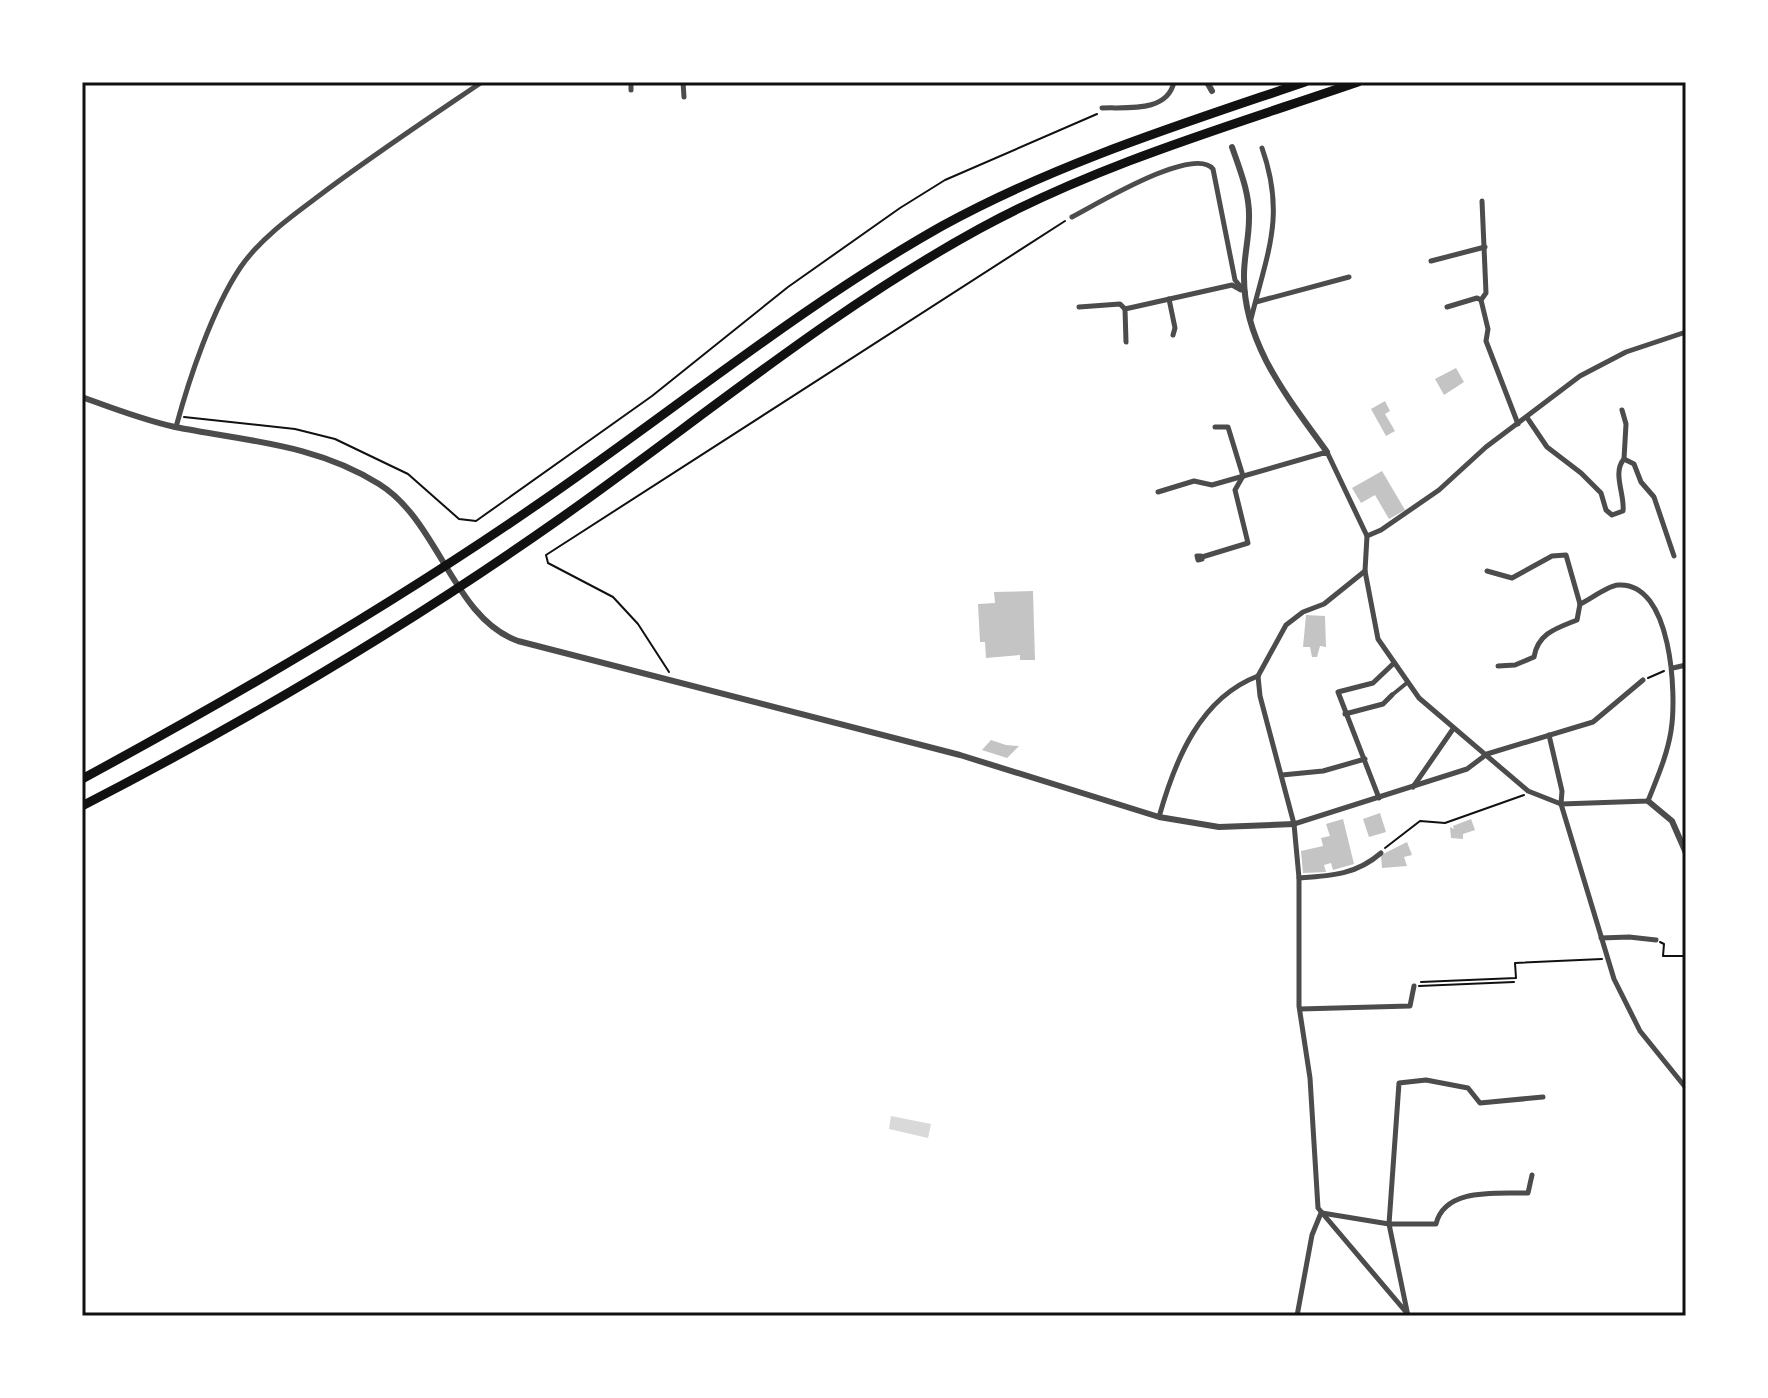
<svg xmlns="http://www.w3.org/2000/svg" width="1768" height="1398" font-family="Jost,sans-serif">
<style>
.water{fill:#d9d9d9}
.building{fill:#c4c4c4}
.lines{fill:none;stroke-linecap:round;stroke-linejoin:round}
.path{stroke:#111;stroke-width:2}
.pedestrian{stroke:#4c4c4c;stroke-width:4}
.minor{stroke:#4c4c4c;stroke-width:5}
.tertiary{stroke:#4c4c4c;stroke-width:6}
.motorway{stroke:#111;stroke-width:9}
.neatline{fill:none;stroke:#111;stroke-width:3}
</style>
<rect width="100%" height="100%" fill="#fff"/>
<path class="water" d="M891,1116L931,1124L928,1138L889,1129Z"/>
<g class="building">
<path d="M1456,368L1464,382L1444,395L1435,379Z"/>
<path d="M1385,401L1390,411L1385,414L1395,431L1386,436L1371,409Z"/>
<path d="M1382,471L1405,510L1389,519L1375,495L1361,503L1352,488Z"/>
<path d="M1033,591L1035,660H1020V655L986,658L985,642H980L978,604L995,603L994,592Z"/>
<path d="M1306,615L1325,616L1326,647L1320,646L1317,657H1312L1310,647H1303Z"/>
<path d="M991,740L1006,745L1019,746L1007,758L982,750Z"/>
<path d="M1380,813L1386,832L1369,837L1363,819Z"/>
<path d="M1343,819L1354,864L1333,870L1331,863L1324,865L1326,872L1303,873L1301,851L1323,846L1321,838L1330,836L1326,824Z"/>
<path d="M1471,819L1475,830L1463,834V839L1451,838L1450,827L1454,829L1453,826Z"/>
<path d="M1407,842L1412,855L1404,857L1407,866L1382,868L1381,855Z"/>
</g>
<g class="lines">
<g class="path">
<path d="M184,417L295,429L335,439L408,474L459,519L476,521L652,396L788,287L900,208L945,180L1097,114"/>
<path d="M669,672L638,624L613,597L548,563L546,555L1065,221"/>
<path d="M1648,678L1664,671"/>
<path d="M1385,848L1420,821L1445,823L1524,795"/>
<path d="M1660,942L1664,944L1663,956H1686"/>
<path d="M1421,982L1516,978L1515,963L1602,959"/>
<path d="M1419,986L1514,982"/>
</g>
<path class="pedestrian" d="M1392,695L1408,682"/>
<g class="minor">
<path d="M631,82V90"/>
<path d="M683,82L684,97"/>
<path d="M1102,108C1127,107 1167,113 1174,82"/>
<path d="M1482,201L1486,293L1481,300L1488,329L1486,341L1518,424"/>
<path d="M1072,217C1097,204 1194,145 1213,169L1235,280L1245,292"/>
<path d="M1431,261L1485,247"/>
<path d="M1169,299L1175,328L1173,335"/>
<path d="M1256,302L1349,277"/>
<path d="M1079,307L1120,304L1125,309"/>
<path d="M1447,307L1477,298L1481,300"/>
<path d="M1251,319C1267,253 1286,216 1262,148"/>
<path d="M1126,342L1125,309L1232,285L1241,290"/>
<path d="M1622,410L1626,424L1624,459"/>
<path d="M1528,419L1547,447L1581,473L1601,493L1606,510L1612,515L1623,511C1625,494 1612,473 1624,459L1634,464L1641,482L1654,497L1674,556"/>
<path d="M176,427C189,379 212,310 240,268C259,240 289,218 316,198C370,157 426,120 482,82"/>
<path d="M1158,492L1194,481L1212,485L1327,452L1367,536L1365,571L1378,639L1419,698L1528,791L1561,804L1648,801C1657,778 1667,756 1671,731C1677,695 1672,581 1618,585C1607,586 1591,599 1580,604L1566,555L1552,556L1512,578L1487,571"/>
<path d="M1367,536L1381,530L1439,490L1486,447L1580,376L1626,352L1686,332"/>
<path d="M1197,556H1201L1202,559L1198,560Z"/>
<path d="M1202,557L1248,543L1235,490L1243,476L1228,427H1215"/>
<path d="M1498,666L1515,665L1534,657C1538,633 1557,628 1577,620L1580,604"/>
<path d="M1673,668L1686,665"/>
<path d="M1258,676L1260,696L1294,824L1299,878V1006L1310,1078L1318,1208L1406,1312"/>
<path d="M1258,676L1286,625L1303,612L1324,604L1365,571"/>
<path d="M1345,714L1383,704L1392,695"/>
<path d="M1549,735L1562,791L1561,804L1614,979L1640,1031L1686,1088"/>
<path d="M1282,775L1323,771L1365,759"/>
<path d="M1413,787L1453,729"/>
<path d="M1379,798L1338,692L1373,683L1394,663"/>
<path d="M1159,817C1175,760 1200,698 1258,676"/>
<path d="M1294,824L1467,769L1487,754L1593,722L1643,680"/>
<path d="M1299,878C1330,876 1356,875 1381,853"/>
<path d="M1601,938L1629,937L1656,940"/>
<path d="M1300,1009L1410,1006L1414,986"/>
<path d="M1532,1175L1528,1193C1498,1194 1445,1187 1436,1224H1389L1399,1083L1426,1080L1468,1088L1480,1103L1543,1097"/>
<path d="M1322,1213L1389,1224L1408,1316"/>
<path d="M1297,1316L1312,1235L1321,1213"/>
</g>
<g class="tertiary">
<path d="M1207,82L1212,91"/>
<path d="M1232,147C1240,170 1250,194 1249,219C1249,238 1244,256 1244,275C1243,344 1289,399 1327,452"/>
<path d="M82,397C112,408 143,420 175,427C246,441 316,444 379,484C439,521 453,618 518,641L960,755L1159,817L1219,827L1294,824"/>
<path d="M1648,801L1672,821L1686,853"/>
</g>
<g class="motorway">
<path d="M82,779C239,694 392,605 538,504C672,412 800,306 942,226C1057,163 1182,124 1305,82"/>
<path d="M82,806C247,721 406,627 558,520C697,422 829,311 979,229C1098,164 1230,126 1358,82"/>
</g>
</g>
<rect width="1768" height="1398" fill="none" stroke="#ffffff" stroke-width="168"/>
<rect x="84" y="84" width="1600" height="1230" class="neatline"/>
</svg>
